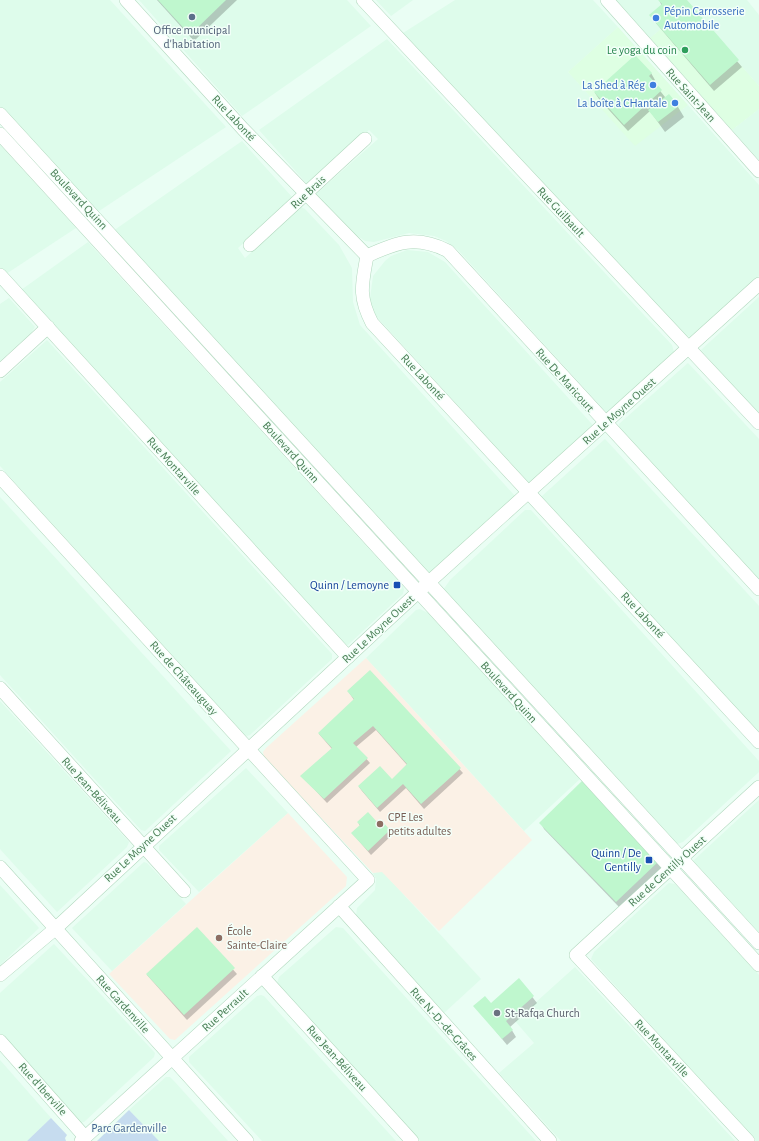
<svg xmlns="http://www.w3.org/2000/svg" width="759" height="1141" font-family="'Alegreya Sans',sans-serif">
<style>
.residential{fill:#defceb}
.commercial{fill:#deffe3}
.education{fill:#fbf1e6}
.green{fill:#c6dcef}
.shadow{fill:#0003}
.building{fill:#bff7ce}
.lines{fill:none;stroke-linecap:round;stroke-linejoin:round}
.minor-casing{stroke:#b2d8be;stroke-width:14}
.minor{stroke:#fff;stroke-width:13}
.service-dot{fill:#5c6f8a;stroke:#f3fff9;stroke-width:1.5}
.shop-dot{fill:#3f7fe0;stroke:#f3fff9;stroke-width:1.5}
.leisure-dot{fill:#2e9e5b;stroke:#f3fff9;stroke-width:1.5}
.transit-dot{fill:#1a4fb4;stroke:#f3fff9;stroke-width:1.5}
.education-dot{fill:#8d6e63;stroke:#f3fff9;stroke-width:1.5}
.worship-dot{fill:#6b7280;stroke:#f3fff9;stroke-width:1.5}
.labels{text-anchor:middle;stroke-width:3;stroke-linejoin:round;paint-order:stroke}
.shop-label{font-size:12px;fill:#366cbe;stroke:#f3fff9;text-anchor:end}
.service-label{font-size:12px;fill:#4e5e75;stroke:#f3fff9}
.leisure-label{font-size:12px;fill:#27864d;stroke:#f3fff9;text-anchor:end}
.street-label{font-size:12px;fill:#497e55;stroke:#f3fff9}
.transit-label{font-size:12px;fill:#164399;stroke:#f3fff9;text-anchor:end}
.education-label{font-size:12px;fill:#785e54;stroke:#f3fff9;text-anchor:start}
.worship-label{font-size:12px;fill:#5b616d;stroke:#f3fff9;text-anchor:start}
.park-label{font-size:12px;fill:#446591;stroke:#f3fff9}
</style>
<rect width="100%" height="100%" fill="#eafef4"/>
<g class="residential">
<path d="M0,0H110L226,127L96,213L0,107Z"/>
<path d="M139,0H347L371,26L242,116Z"/>
<path d="M376,0H413L391,16Z"/>
<path d="M455,0H593L618,27L568,72L635,145L688,105L759,185V276L690,337L683,334L403,33Z"/>
<path d="M615,0H747L759,15V86L689,6L650,38Z"/>
<path d="M387,39L672,345L674,352L607,413L458,250L446,241L434,236L409,233L374,242L365,241L350,231L316,194L378,139L369,130L308,185L259,130Z"/>
<path d="M759,109V160L732,130Z"/>
<path d="M242,141L293,198L238,248L245,258L301,207L305,209L339,245L352,268L353,302L360,325L515,496L429,574L113,231Z"/>
<path d="M0,145L76,228L6,274L0,268Z"/>
<path d="M88,242L402,585L404,589L403,594L348,645L343,644L21,290Z"/>
<path d="M407,250L428,252L445,262L592,424V426L529,483L376,316L372,307L370,298L373,276L385,261L391,256Z"/>
<path d="M759,297V415L701,350Z"/>
<path d="M9,298L35,327L31,333L0,361V304Z"/>
<path d="M47,340L332,654V659L250,735L247,736L244,734L0,466V382Z"/>
<path d="M688,363L759,439V583L619,429V424Z"/>
<path d="M605,439L759,606V737L541,497Z"/>
<path d="M0,497L231,751L145,831L141,830L0,675Z"/>
<path d="M525,510H531L759,761V772L683,842L677,844L443,590L450,580Z"/>
<path d="M420,609L428,613L580,779L524,831L366,658L416,610Z"/>
<path d="M0,701L129,842L127,847L57,912L0,849Z"/>
<path d="M246,768L288,813L199,892L159,850V846Z"/>
<path d="M759,800V938L693,861Z"/>
<path d="M144,862L147,863L186,904L112,971L72,928Z"/>
<path d="M382,871L481,979L444,1013L356,916L357,908L375,890L376,879L373,873Z"/>
<path d="M669,883L675,884L681,890L759,975V1141H756L591,959L594,952Z"/>
<path d="M0,885L39,928L0,965Z"/>
<path d="M336,927L343,928L536,1141H420L277,983L279,977Z"/>
<path d="M54,944L155,1053L154,1057L84,1122L80,1123L0,1035V993Z"/>
<path d="M575,967L735,1141H561L499,1073L534,1043L515,1021Z"/>
<path d="M261,995L264,996L396,1141H262L189,1062V1057L257,996Z"/>
<path d="M0,1060L51,1118L27,1141H0Z"/>
<path d="M166,1077H170L174,1081L228,1141H159L129,1110Z"/>
</g>
<g class="commercial">
<path d="M689,6L759,86V109L732,130L650,38Z"/>
<path d="M618,27L688,105L635,146L568,72Z"/>
</g>
<g class="education">
<path d="M366,658L532,840L439,931L382,872L373,873L264,757L263,752L266,748Z"/>
<path d="M288,813L347,877L346,886L175,1040L170,1039L109,974Z"/>
</g>
<g class="green">
<path d="M129,1110L159,1141H97Z"/>
<path d="M51,1118L67,1135L65,1138L66,1141H27Z"/>
</g>
<g class="shadow">
<path d="M157,0H237L194,41Z"/>
<path d="M659,0H685L742,67L714,91L655,22L651,16L662,6Z"/>
<path d="M651,73L655,80L653,82L665,97L678,107L684,117L665,132L650,111L628,131L599,99L595,93Z"/>
<path d="M370,671L463,773L424,809L406,788L380,812L362,791L359,787L392,780L407,765L376,730L356,747L370,763L327,803L302,776L332,749L319,734L354,700L348,691Z"/>
<path d="M358,822L377,824L389,830L392,835L371,855L352,833L360,826Z"/>
<path d="M541,823L658,862L662,868L620,908L544,829Z"/>
<path d="M197,929L237,974L187,1020L147,975Z"/>
<path d="M519,980L537,1003L510,1027L516,1037L507,1045L475,1006L491,1004Z"/>
</g>
<g class="building">
<path d="M158,0H226L190,35Z"/>
<path d="M658,0H687L739,60L710,85L649,15L662,4Z"/>
<path d="M635,55L652,73L649,76L662,90L624,125L594,92Z"/>
<path d="M669,94L679,106L658,122L648,110Z"/>
<path d="M370,670L461,768L421,804L403,784L377,808L358,786L380,766L392,779L407,764L373,726L353,743L368,758L324,799L300,776L332,748L318,733L354,699L347,691Z"/>
<path d="M582,781L659,861L616,902L539,823Z"/>
<path d="M368,812L377,822L381,820L390,830L368,851L351,833L360,825L357,822Z"/>
<path d="M197,927L235,968L184,1015L146,974Z"/>
<path d="M519,978L534,996L506,1021L513,1030L502,1039L473,1006L485,996L491,1003Z"/>
</g>
<g class="lines">
<defs>
<g id="minor">
<path d="M126,0L243,129L367,256"/>
<path d="M363,0L759,423"/>
<path d="M607,0L759,171"/>
<path d="M0,114L759,943"/>
<path d="M0,134L759,965"/>
<path d="M250,245L365,139"/>
<path d="M367,256C362,284 358,296 372,323L759,742"/>
<path d="M367,256C397,242 416,235 448,251L759,589"/>
<path d="M0,275L348,657"/>
<path d="M0,371L48,327"/>
<path d="M0,477L368,880L81,1141"/>
<path d="M0,688L184,891"/>
<path d="M0,867L247,1141"/>
<path d="M339,906L550,1141"/>
<path d="M0,975L55,929L418,592L759,284"/>
<path d="M262,976L412,1141"/>
<path d="M0,1041L85,1137"/>
<path d="M748,1141L576,955L759,787"/>
</g>
</defs>
<use href="#minor" class="minor-casing"/>
<use href="#minor" class="minor"/>
</g>
<circle class="service-dot" cx="192" cy="17" r="4"/>
<g class="shop-dot">
<circle cx="656" cy="18" r="4"/>
<circle cx="653" cy="85" r="4"/>
<circle cx="675" cy="103" r="4"/>
</g>
<circle class="leisure-dot" cx="685" cy="50" r="4"/>
<g class="transit-dot">
<rect x="393" y="581" width="8" height="8" rx="2"/>
<rect x="645" y="856" width="8" height="8" rx="2"/>
</g>
<g class="education-dot">
<circle cx="380" cy="824" r="4"/>
<circle cx="219" cy="938" r="4"/>
</g>
<circle class="worship-dot" cx="497" cy="1013" r="4"/>
<g class="labels">
<g class="shop-label">
<text x="664" y="15" text-anchor="start">Pépin Carrosserie<tspan x="664" dy="14">Automobile</tspan></text>
<text x="645" y="89">La Shed à Rég</text>
<text x="667" y="107">La boîte à CHantale</text>
</g>
<g class="service-label">
<text x="192" y="34">Office municipal<tspan x="192" dy="14">d'habitation</tspan></text>
</g>
<g class="leisure-label">
<text x="677" y="54">Le yoga du coin</text>
</g>
<g class="street-label">
<text transform="translate(691 95) rotate(48)" y="4">Rue Saint-Jean</text>
<text transform="translate(234 118) rotate(47)" y="4">Rue Labonté</text>
<text transform="translate(308 192) rotate(-43)" y="4">Rue Brais</text>
<text transform="translate(79 199) rotate(47)" y="4">Boulevard Quinn</text>
<text transform="translate(561 212) rotate(47)" y="4">Rue Guilbault</text>
<text transform="translate(423 377) rotate(47)" y="4">Rue Labonté</text>
<text transform="translate(565 380) rotate(48)" y="4">Rue De Maricourt</text>
<text transform="translate(619 411) rotate(-42)" y="4">Rue Le Moyne Ouest</text>
<text transform="translate(291 452) rotate(48)" y="4">Boulevard Quinn</text>
<text transform="translate(174 466) rotate(48)" y="4">Rue Montarville</text>
<text transform="translate(643 615) rotate(47)" y="4">Rue Labonté</text>
<text transform="translate(378 629) rotate(-43)" y="4">Rue Le Moyne Ouest</text>
<text transform="translate(184 678) rotate(48)" y="4">Rue de Châteauguay</text>
<text transform="translate(509 692) rotate(48)" y="4">Boulevard Quinn</text>
<text transform="translate(92 790) rotate(48)" y="4">Rue Jean-Béliveau</text>
<text transform="translate(140 848) rotate(-43)" y="4">Rue Le Moyne Ouest</text>
<text transform="translate(667 871) rotate(-42)" y="4">Rue de Gentilly Ouest</text>
<text transform="translate(123 1004) rotate(48)" y="4">Rue Gardenville</text>
<text transform="translate(225 1010) rotate(-42)" y="4">Rue Perrault</text>
<text transform="translate(444 1024) rotate(48)" y="4">Rue N.-D.-de-Grâces</text>
<text transform="translate(662 1048) rotate(47)" y="4">Rue Montarville</text>
<text transform="translate(337 1058) rotate(48)" y="4">Rue Jean-Béliveau</text>
<text transform="translate(43 1089) rotate(48)" y="4">Rue d'Iberville</text>
</g>
<g class="transit-label">
<text x="389" y="589">Quinn / Lemoyne</text>
<text x="641" y="857">Quinn / De<tspan x="641" dy="14">Gentilly</tspan></text>
</g>
<g class="education-label">
<text x="388" y="821">CPE Les<tspan x="388" dy="14">petits adultes</tspan></text>
<text x="227" y="935">École<tspan x="227" dy="14">Sainte-Claire</tspan></text>
</g>
<g class="worship-label">
<text x="505" y="1017">St-Rafqa Church</text>
</g>
<g class="park-label">
<text x="129" y="1132">Parc Gardenville</text>
</g>
</g>
</svg>
